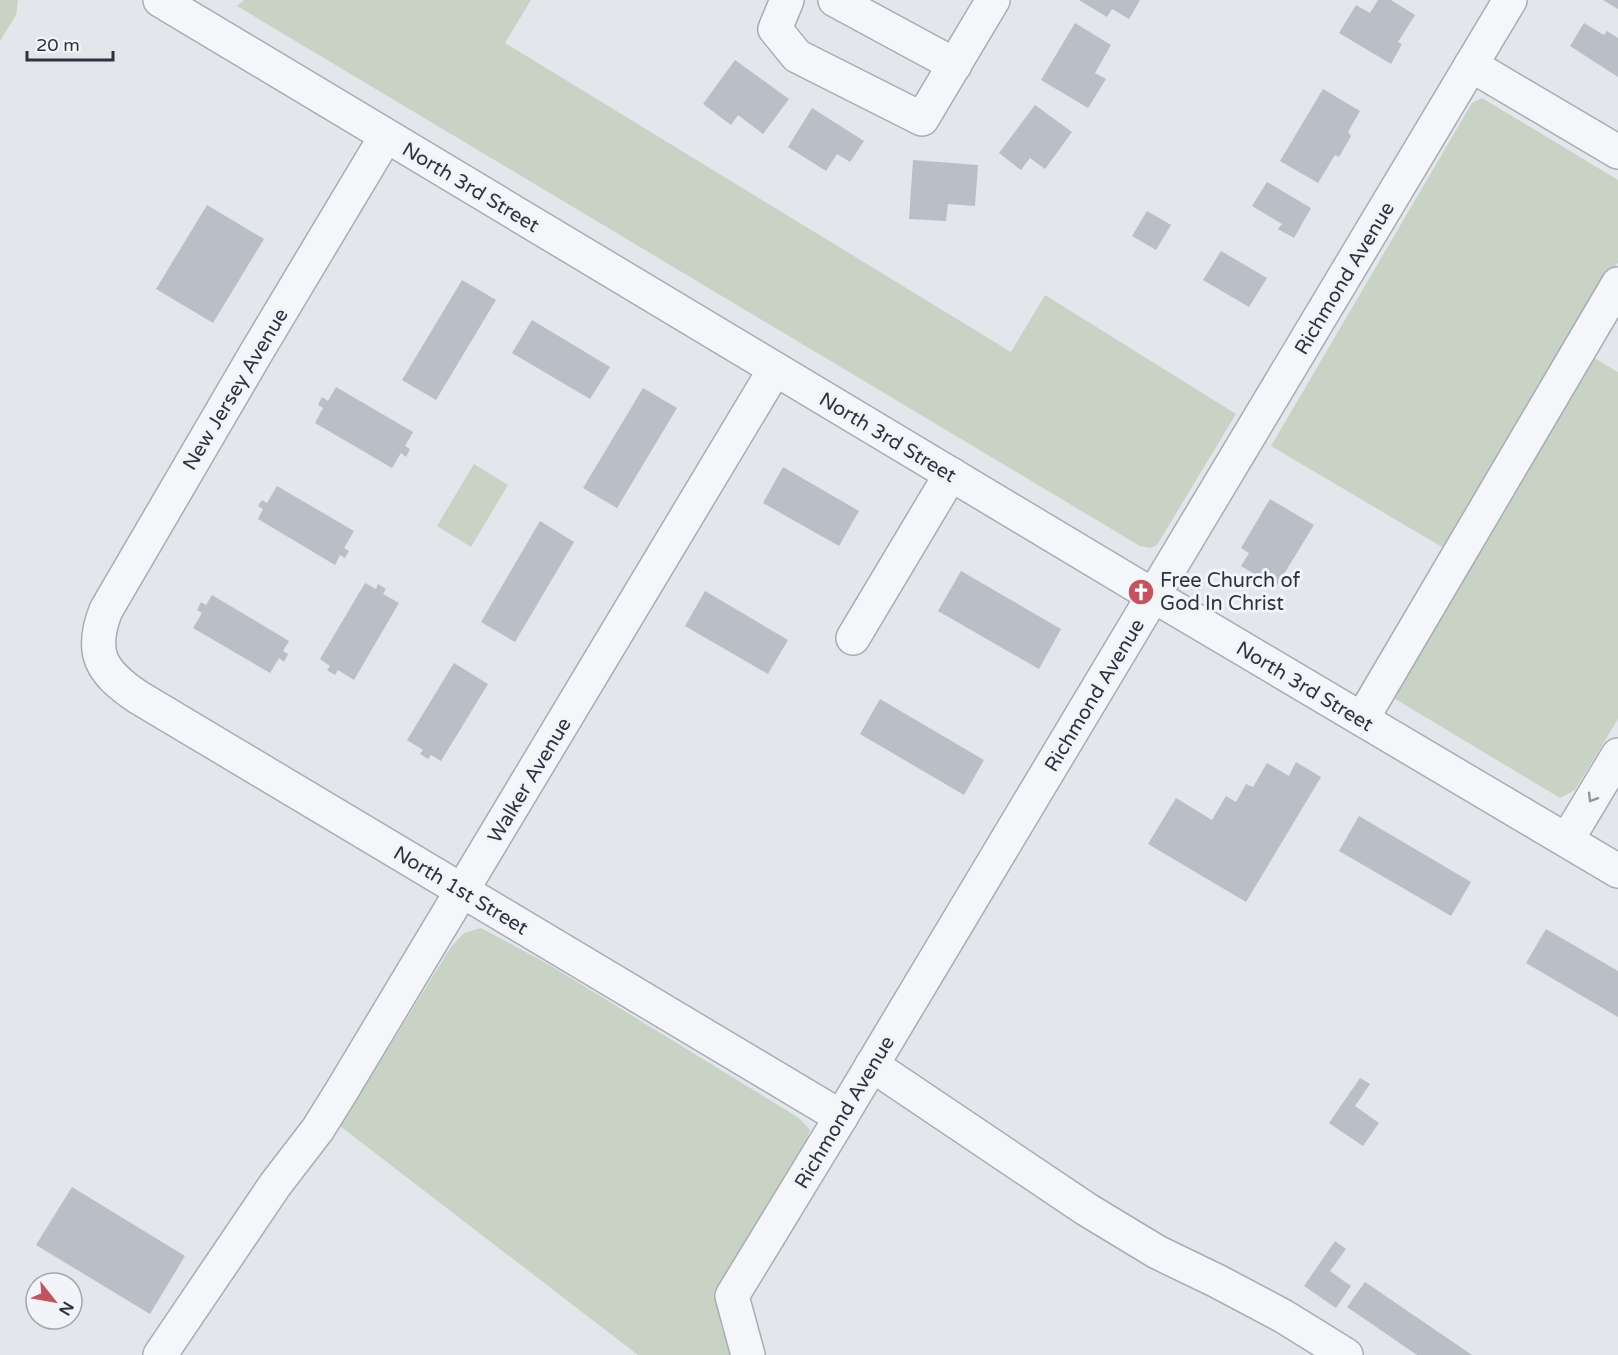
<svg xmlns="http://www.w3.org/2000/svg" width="1618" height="1355" font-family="'Varela Round',sans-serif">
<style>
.green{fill:#c8d3c5}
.building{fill:#babfc7}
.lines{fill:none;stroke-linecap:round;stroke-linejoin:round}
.minor-casing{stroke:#a8adb4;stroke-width:36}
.minor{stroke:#f5f6f9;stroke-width:33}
.oneway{stroke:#90949d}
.labels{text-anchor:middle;stroke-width:6;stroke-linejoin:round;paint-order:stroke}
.street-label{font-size:20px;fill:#2c3341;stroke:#f3f4f7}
.poi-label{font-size:20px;fill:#2c3341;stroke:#f3f4f7;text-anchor:start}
</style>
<rect width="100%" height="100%" fill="#e3e6ea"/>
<g class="green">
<path d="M0,0H18L16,15L0,41Z"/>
<path d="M244,0H531L505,43L1011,352L1045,295L1236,414L1157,545L1150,548L1140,546L237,6Z"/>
<path d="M1482,98L1618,180V262L1447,550L1271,446L1472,103Z"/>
<path d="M1589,355L1618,372V719L1575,790L1560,798L1387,694Z"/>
<path d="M474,464L508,485L471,547L437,526Z"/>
<path d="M481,928L548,964L799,1118L810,1130L802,1154L717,1293L721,1326L732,1355H638L340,1126L451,947L464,933Z"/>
</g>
<g class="building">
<path d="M1079,0H1140L1129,19L1112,9L1107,17Z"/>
<path d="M1378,0H1391L1415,15L1398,42L1402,44L1391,64L1339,33L1356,5L1370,13Z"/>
<path d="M1603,0H1618V9Z"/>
<path d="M1075,23L1111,45L1095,73L1106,79L1088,108L1041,80Z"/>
<path d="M1584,23L1604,35L1607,31L1618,38V77L1570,46Z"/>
<path d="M735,60L789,99L763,134L738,115L731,125L703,104Z"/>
<path d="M1323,89L1360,111L1348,132L1351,136L1339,157L1335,155L1318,183L1280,161Z"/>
<path d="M1035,105L1072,132L1045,169L1030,158L1021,170L999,153Z"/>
<path d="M812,108L864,141L850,162L837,154L826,171L788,147Z"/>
<path d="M913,160L978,165L975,206L948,204L946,221L909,219Z"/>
<path d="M1267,182L1311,208L1294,238L1278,229L1282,224L1252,206Z"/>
<path d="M207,205L264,239L213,323L156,289Z"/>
<path d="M1147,211L1171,225L1156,250L1132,236Z"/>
<path d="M1221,251L1267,278L1249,307L1203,280Z"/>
<path d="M462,280L496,300L436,400L402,380Z"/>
<path d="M532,320L610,367L590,399L512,353Z"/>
<path d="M336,387L413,432L405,446L410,449L406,457L401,453L392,468L315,423L323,408L318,405L322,397L328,401Z"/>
<path d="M643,388L677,408L617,508L583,488Z"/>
<path d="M783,467L859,511L839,546L763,503Z"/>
<path d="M277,486L354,531L344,548L349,551L345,558L340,555L335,565L258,519L263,509L258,506L262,500L267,503Z"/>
<path d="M1270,499L1314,525L1276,587L1241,566L1249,553L1241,548Z"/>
<path d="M540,521L574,542L515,642L481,622Z"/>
<path d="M961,571L1061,629L1039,669L938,611Z"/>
<path d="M365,583L376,589L378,584L386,589L383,594L399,603L354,680L338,670L335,675L327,670L330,666L320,659Z"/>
<path d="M705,591L788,640L768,674L685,626Z"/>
<path d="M212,595L289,641L283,651L288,654L284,662L279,658L270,673L193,628L202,613L197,610L201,602L206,605Z"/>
<path d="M454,663L488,684L441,761L431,755L428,759L420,754L423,750L407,740Z"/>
<path d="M880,699L984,760L964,795L860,734Z"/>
<path d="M1296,762L1321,777L1246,902L1148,844L1176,798L1212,820L1226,796L1236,802L1246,784L1253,787L1267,763L1289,776Z"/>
<path d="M1359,816L1471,882L1451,916L1339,851Z"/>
<path d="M1546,929L1618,971V1017L1526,963Z"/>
<path d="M1360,1078L1370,1084L1355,1106L1379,1123L1363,1146L1329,1123Z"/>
<path d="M72,1187L185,1256L150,1314L36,1245Z"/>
<path d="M1335,1241L1346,1249L1330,1271L1351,1286L1336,1308L1304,1286Z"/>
<path d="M1365,1282L1472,1355H1417L1347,1307Z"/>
</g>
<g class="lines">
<defs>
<g id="minor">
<path d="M160,0L1154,596L1618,871"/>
<path d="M787,0L775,29L797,56L922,119L993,0"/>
<path d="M835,0L955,65"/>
<path d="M1471,65L1618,152"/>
<path d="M386,136L256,353L106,610C89,653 101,672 138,697L841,1117"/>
<path d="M853,638L951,474"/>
<path d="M1362,719L1618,284"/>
<path d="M1567,840L1618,755"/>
<path d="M872,1065L1086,1209L1157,1252L1217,1281L1283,1316L1346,1355"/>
<path d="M160,1355L275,1185L318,1129L341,1092L775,369"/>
<path d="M748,1355L732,1296L841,1117L1510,0"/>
</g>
</defs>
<use href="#minor" class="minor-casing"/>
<use href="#minor" class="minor"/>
</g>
<defs><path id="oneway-chevron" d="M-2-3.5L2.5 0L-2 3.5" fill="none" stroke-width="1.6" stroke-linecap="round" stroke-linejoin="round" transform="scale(1.5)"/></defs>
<use class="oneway" href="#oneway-chevron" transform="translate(1592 798) rotate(121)"/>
<defs>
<symbol id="church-disc" viewBox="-11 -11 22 22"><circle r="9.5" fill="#c5525f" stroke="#f3f4f7"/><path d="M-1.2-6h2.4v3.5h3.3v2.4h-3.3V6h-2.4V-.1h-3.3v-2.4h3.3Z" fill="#fff"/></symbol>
</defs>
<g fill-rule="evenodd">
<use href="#church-disc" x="1126" y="577" width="30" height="30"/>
</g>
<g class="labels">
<g class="street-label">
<text transform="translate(471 187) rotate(31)" y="7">North 3rd Street</text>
<text transform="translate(1344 278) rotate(-59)" y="7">Richmond Avenue</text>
<text transform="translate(235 389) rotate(-59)" y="7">New Jersey Avenue</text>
<text transform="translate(888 437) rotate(31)" y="7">North 3rd Street</text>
<text transform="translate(1305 686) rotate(31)" y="7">North 3rd Street</text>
<text transform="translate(1094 695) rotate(-59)" y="7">Richmond Avenue</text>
<text transform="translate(529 780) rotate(-59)" y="7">Walker Avenue</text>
<text transform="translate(461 890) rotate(31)" y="7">North 1st Street</text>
<text transform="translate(844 1112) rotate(-59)" y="7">Richmond Avenue</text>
</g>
<g class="poi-label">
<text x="1160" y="587">Free Church of<tspan x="1160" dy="23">God In Christ</tspan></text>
</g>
</g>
<g transform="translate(54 1301) rotate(121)"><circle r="28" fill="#f3f4f7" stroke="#a3a7ae" stroke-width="1.5"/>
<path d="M0-4.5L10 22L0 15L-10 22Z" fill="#c5525f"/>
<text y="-9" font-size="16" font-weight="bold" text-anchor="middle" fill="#2c3341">N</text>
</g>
<path d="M27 51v9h86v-9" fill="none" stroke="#2c3341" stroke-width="3"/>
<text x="36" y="51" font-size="18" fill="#2c3341" stroke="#f3f4f7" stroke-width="4.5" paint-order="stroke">20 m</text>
</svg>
